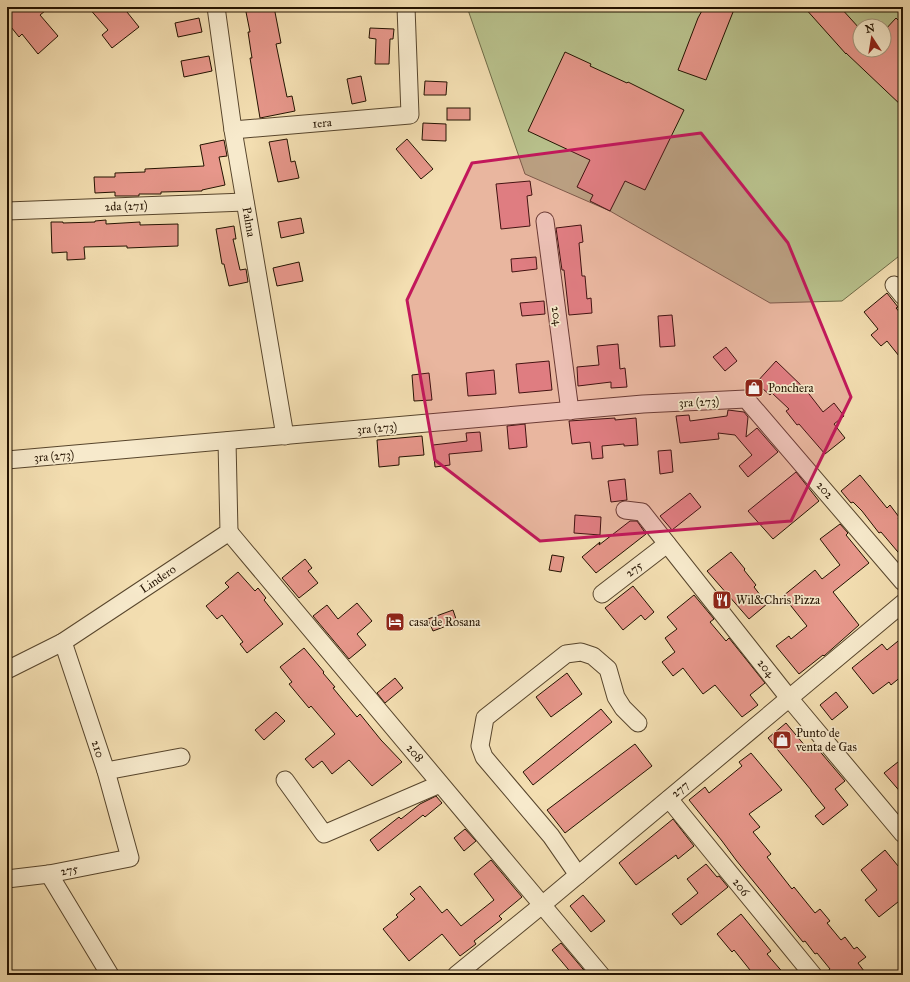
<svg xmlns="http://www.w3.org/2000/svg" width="910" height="982" font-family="'IM FELL Great Primer',serif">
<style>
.green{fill:#b9c28d;stroke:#6e6a46;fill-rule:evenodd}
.building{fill:#e7978b;stroke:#231200}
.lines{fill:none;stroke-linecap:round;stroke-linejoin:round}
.minor-casing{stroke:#57452c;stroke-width:19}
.minor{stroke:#f7eacc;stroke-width:17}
.marked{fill:#c2185b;fill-opacity:0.2;stroke:#c2185b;stroke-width:3;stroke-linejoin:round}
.labels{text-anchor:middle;stroke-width:3.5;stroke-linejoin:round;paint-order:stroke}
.street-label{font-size:12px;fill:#231200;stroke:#f7eacc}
.poi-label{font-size:12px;fill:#231200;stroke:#f7eacc;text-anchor:start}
</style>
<rect width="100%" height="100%" fill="#f3deb1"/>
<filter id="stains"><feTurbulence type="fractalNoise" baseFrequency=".005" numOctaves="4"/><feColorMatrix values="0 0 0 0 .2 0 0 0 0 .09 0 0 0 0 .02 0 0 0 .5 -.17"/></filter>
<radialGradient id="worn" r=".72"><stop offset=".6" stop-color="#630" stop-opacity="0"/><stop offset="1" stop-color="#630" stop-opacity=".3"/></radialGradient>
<path class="green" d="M467,7H903V253L842,301L770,303L610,211L525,174ZM860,26H884V50H860Z"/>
<g class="building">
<path d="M7,7H50L40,15L58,36L38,54L22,34L19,37L7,22Z"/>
<path d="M88,7H123L139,27L112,48L102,35L108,30Z"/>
<path d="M245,7H274L281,43L276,44L287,97L292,96L295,111L260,118L250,58H252L248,32H250Z"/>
<path d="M704,7H735L706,80L678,70L698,18Z"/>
<path d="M804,7H840L860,29V50H884V31L896,18L903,25V107L846,53V54Z"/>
<path d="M199,18L202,32L178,37L175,23Z"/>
<path d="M370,28L394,29L393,39H390L389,64H375L376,39L369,38Z"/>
<path d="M565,52L591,64L590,66L627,83L628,82L684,110L645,190L625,181L610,211L590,201L593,195L577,187L590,160L528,131Z"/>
<path d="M209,56L212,71L184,77L181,61Z"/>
<path d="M361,76L366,101L352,104L347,79Z"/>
<path d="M425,81L447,82L446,95H424Z"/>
<rect x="447" y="108" width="23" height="12"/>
<path d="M423,123L446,124V141L422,140Z"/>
<path d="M287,139L291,162L295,161L299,178L278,182L269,142Z"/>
<path d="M407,139L433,169L421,179L396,149Z"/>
<path d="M224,140L227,156L219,157L225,185L202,190V191L161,192V194H139V196H115V192L95,193L94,177H115V173L145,172V169L204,166L200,145Z"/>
<path d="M530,181L532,195L527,196L530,226L501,229L496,184Z"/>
<path d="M301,218L304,233L281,238L278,222Z"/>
<path d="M106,220V224L140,222V225L178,224V246L127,248V246L84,247L85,259L67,260V252L52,253L51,222H63V223L95,222V221Z"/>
<path d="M581,225L583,242L579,243L582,276H585L587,299L591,298L592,313L569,315L564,270H562L556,228Z"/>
<path d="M234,226L236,239H233L240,270L246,269L248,282L229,286L224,264H222L216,229Z"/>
<path d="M536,257L537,269L512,272L511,259Z"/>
<path d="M299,262L303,281L277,286L273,268Z"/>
<path d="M887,293L898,307L896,308L903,316V361L887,341L881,346L871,335L878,329L864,312Z"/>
<path d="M544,301L545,314L522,316L520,303Z"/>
<path d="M672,315L675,346L660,347L658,316Z"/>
<path d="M618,344L620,369L625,368L627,387L611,388V382L578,386L577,367L599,365L597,346Z"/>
<path d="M726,347L737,361L725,371L713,357Z"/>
<path d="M549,361L552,390L519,393L516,364Z"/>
<path d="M776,361L806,390L823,412L834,403L844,416L834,424L845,438L825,454L799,424L797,425L786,411L789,409L772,393L770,395L756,383Z"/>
<path d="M494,370L496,394L468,396L466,373Z"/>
<path d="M429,373L432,400L414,401L412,375Z"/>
<path d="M728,410L744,412L748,417L746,437L757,428L778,452L748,477L739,466L752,455L735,435L718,433L719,439L680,443L676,416L689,415L690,421L727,416Z"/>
<path d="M615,418V420L636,418L638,445L624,446V444L602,446L603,458L592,459L590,442L572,444L569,421Z"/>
<path d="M525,424L527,447L509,449L507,426Z"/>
<path d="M480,432L482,451L449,454L450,465L435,467L433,445L467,441L466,433Z"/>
<path d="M422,436L424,455L399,457V465L379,467L377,440Z"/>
<path d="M671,450L673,472L660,474L658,451Z"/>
<path d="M796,472L819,501L773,539L748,511Z"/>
<path d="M860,475L887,508L890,505L899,517L898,518L903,525V558L881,532L879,533L862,511L853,502L851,503L841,491Z"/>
<path d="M625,479L627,500L611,502L608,481Z"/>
<path d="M690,493L701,507L672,530L660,516Z"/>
<path d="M575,515L601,517L600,535L574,533Z"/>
<path d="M630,521H637L646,534L596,573L582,557L600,542L599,545Z"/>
<path d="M840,524L848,533L846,535L869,563L833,592L859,625L824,656L823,655L799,674L776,646L789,636L791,639L807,626L783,596L815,570L822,579L840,565L820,539Z"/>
<path d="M731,552L745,569L744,570L756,585L754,587L767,604L749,619L707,571Z"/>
<path d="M552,555L564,557L561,572L549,570Z"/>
<path d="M305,559L312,568L308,571L318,583L299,598L282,578Z"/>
<path d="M238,572L255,591L258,588L266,598L264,600L283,624L247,653L240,644L243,642L222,615L217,619L206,606L229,587L225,583Z"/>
<path d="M633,586L654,612L645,620L641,615L623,630L605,608Z"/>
<path d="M694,595L714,619L710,622L726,641L729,638L765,683L750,695L758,705L742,717L715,685L703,694L683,668L673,676L662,662L675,652L665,638L677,629L667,617Z"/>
<path d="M357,603L372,621L357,634L366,645L349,659L313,616L327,605L338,619Z"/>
<path d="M453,610L457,622L433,631L428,619Z"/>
<path d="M903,637V675L891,685L889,682L873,694L852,668L882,644L887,650Z"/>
<path d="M304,648L324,672L323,673L335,687L333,688L357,717L360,714L381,740L402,762L372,786L349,760L332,774L322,761L313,768L305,759L335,734L311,706L309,708L289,684L292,682L280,667Z"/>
<path d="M567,673L582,694L551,717L536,697Z"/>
<path d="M395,678L403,688L385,703L377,693Z"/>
<path d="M836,692L848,707L832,720L820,705Z"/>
<path d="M601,709L612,722L533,785L523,772Z"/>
<path d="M276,712L285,721L264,740L255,730Z"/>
<path d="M786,723L811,753L817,748L845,781L835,789L848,805L823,825L815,816L825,808L811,791V790L768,738Z"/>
<path d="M635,744L652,766L565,833L547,810Z"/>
<path d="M751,753L782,790L749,814L760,827L753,832L771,854L767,857L792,889L794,887L815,913L820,909L830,921L827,923L841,940L845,937L854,949L857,947L866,957L858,963L867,975H823L830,969L817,953L815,954L805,941L803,942L736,860L722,841L689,800L705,787L709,793L742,766L739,762Z"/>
<path d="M903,758V795L884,773Z"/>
<path d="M436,796L442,803L425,817L423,815L378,851L370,840L399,817L401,819L420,804Z"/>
<path d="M673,819L694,846L678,859L676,855L636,885L619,863Z"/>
<path d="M465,829L476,841L464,851L454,838Z"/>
<path d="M885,850L903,872V898L879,917L865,900L877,890L861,870Z"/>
<path d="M491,860L522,897L499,916L502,919L474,941L476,944L460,956L442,934L409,961L383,929L398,917L396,915L415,899L410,894L420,886L442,913L447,909L461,926L494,900L474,874Z"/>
<path d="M706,864L717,877L719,876L728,887L681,925L672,914L698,893L687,879Z"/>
<path d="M583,895L605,921L591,932L570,906Z"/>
<path d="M741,914L771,951L767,954L785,975H754L734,950L732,952L717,934Z"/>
<path d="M561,943L588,975H573L552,950Z"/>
</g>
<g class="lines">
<defs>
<g id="minor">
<path d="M216,7L233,130L285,436"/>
<path d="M233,130L410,115L406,7"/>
<path d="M7,211L245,202"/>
<path d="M545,221L570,411"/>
<path d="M894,285L903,296"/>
<path d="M7,460L643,404L746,399L903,582"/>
<path d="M625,510L642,512L789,698L903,834"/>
<path d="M229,532L601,975"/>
<path d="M602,594L667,544"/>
<path d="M7,670L63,642L229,532L227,441"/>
<path d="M106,771L181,757"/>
<path d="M285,780L324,834L440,784"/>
<path d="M669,799L813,975"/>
<path d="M49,874L110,975"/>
<path d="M578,875L551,836L484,757L480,746L485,718L566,654L581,652L593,656L608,669L616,697L623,708L638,723"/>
<path d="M7,879L49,874L130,858L106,771L63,642"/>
<path d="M456,975L542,905L903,603"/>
</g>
</defs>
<use href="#minor" class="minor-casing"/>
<use href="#minor" class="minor"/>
</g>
<path class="marked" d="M701,133L788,243L851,397L791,521L540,541L435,460L407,300L472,163Z"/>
<defs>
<symbol id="shop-square" viewBox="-11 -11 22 22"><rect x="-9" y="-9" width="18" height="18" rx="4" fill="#8f2418" stroke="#f7eacc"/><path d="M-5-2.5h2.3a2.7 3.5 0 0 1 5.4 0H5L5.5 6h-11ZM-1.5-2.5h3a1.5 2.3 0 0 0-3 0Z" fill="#fff"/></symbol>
<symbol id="restaurant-square" viewBox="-11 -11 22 22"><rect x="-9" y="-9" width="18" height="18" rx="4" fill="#8f2418" stroke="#f7eacc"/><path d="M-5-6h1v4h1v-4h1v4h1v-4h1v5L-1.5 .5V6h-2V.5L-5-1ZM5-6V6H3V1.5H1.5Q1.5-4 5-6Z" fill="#fff"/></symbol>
<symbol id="hotel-square" viewBox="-11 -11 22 22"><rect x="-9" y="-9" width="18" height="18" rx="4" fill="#8f2418" stroke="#f7eacc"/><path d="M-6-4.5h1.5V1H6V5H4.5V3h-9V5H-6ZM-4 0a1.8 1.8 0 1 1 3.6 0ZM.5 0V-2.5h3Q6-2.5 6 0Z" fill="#fff"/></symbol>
</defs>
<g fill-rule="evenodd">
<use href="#shop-square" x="743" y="377" width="22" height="22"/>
<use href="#restaurant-square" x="711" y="589" width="22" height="22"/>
<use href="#hotel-square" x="384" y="611" width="22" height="22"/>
<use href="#shop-square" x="771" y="729" width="22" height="22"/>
</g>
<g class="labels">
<g class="street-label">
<text transform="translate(322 123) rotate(-5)" y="4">1era</text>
<text transform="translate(126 206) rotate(-2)" y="4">2da (271)</text>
<text transform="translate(249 222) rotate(80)" y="4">Palma</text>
<text transform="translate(557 316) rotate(83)" y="4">204</text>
<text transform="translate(699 402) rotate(-3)" y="4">3ra (273)</text>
<text transform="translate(377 428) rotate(-5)" y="4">3ra (273)</text>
<text transform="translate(54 456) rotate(-5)" y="4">3ra (273)</text>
<text transform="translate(825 490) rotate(49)" y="4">202</text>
<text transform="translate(634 569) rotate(-38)" y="4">275</text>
<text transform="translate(158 579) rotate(-34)" y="4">Lindero</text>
<text transform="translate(766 668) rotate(51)" y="4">204</text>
<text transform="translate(98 749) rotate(72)" y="4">210</text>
<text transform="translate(415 753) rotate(50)" y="4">208</text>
<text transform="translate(680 789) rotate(-40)" y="4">277</text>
<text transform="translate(69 870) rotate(-11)" y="4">275</text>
<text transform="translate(741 887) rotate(51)" y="4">206</text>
</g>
<g class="poi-label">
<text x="768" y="392">Ponchera</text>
<text x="736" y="604">Wil&amp;Chris Pizza</text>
<text x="409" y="626">casa de Rosana</text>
<text x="796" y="737">Punto de<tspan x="796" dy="14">venta de Gas</tspan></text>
</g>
</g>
<rect width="910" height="982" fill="none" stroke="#f3deb1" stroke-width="24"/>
<rect x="8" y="8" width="894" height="966" fill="none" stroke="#231200" stroke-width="2"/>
<rect x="12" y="12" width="886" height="958" fill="none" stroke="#231200"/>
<g transform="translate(872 38) rotate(348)"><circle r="19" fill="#f7eacc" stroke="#a2947a"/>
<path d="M0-3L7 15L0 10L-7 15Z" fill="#8f2418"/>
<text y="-6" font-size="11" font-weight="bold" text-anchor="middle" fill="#231200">N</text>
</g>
<rect width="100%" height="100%" filter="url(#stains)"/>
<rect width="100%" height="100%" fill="url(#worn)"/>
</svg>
